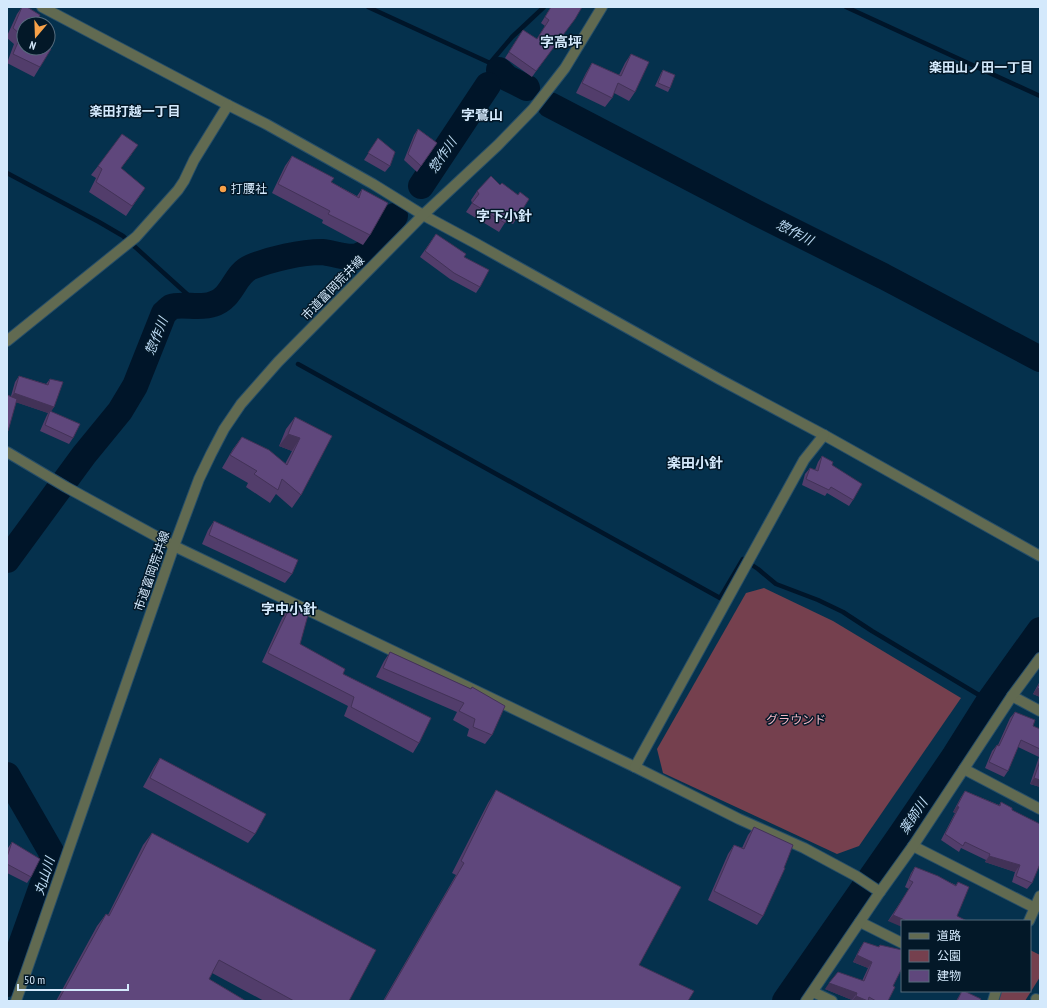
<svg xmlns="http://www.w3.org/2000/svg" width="1047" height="1008" font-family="'PT Sans Narrow','Noto Sans JP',sans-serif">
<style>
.green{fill:#75404e}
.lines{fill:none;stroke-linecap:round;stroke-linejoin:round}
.stream{stroke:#001529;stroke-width:4.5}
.river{stroke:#001529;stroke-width:26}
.minor-casing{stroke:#264e69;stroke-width:12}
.minor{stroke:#616a51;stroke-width:10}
.wall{fill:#523d6b}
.shaded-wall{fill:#423257}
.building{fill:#5f477c;stroke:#423257}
.poi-dot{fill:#f7a149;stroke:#031828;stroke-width:1.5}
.labels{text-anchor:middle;stroke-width:3;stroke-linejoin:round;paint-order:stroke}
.poi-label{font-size:12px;fill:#d4e9fc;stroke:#031828;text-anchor:start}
.street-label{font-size:12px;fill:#d4e9fc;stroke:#031828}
.park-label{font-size:12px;fill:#f3b7c5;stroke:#031828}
.neighbourhood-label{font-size:13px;font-weight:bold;fill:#d4e9fc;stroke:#031828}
.water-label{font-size:13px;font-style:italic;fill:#bedcf6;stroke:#031828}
.quarter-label{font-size:14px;font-weight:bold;fill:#d4e9fc;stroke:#031828}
</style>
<rect width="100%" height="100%" fill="#05314d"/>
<g class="green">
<path d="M764,588L833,621L961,698L859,846L837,854L663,773L657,749L746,593Z"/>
<path d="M1030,950L1040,955V977L1025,1001H997L1002,991H1030Z"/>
</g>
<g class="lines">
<g class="stream">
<path d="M368,7L490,63L499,70"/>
<path d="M846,7L1040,96"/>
<path d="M490,63L512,37L544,7"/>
<path d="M7,173L99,222L123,236L188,295"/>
<path d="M298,364L720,598L743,559L758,569L776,584L818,600L843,612L872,631L989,701"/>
</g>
<g class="river">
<path d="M499,70L507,78L527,88"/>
<path d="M550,105L757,213L883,276L1040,359"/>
<path d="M421,186L488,85"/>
<path d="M7,560L84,455L120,411L135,386L164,313C167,311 168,309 171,307C181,303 201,309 213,304C233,298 234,274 251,267C271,259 301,252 322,252C333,253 348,259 358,256C375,250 385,229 395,216"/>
<path d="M7,775L53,855L7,984"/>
<path d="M785,1001L902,833L955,755L989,701L1040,630"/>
</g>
<defs>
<g id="minor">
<path d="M42,7L228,105L266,124L373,184L423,215L475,243L719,379L824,435L1040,556"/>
<path d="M7,341L136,237L178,190L184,181L194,160L228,105"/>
<path d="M7,452L66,487L174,546L635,767L739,819L804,848L856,876L880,892"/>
<path d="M1012,696L1040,711"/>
<path d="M635,767L804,460L824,435"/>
<path d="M964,769L1040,809"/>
<path d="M913,846L1035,908"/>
<path d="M1029,921L1040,896"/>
<path d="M860,922L902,943"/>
<path d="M813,992L832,1001"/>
<path d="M1036,999L1040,1001"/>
<path d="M16,1001L174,546L199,479L211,454L224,429L241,404L278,362L423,215L498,145L533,109L565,68L602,7"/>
<path d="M806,1001L880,892L913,846L1012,696L1040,658"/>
<path d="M993,1001L996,991"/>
</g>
</defs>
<use href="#minor" class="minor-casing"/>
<use href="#minor" class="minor"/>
</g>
<g class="wall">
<path d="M22,7H27L24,48L40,67L34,77L7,63L14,44L7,38V36L17,14Z"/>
<path d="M551,7H582L532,77L505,58L523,30L537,39L545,26L541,23Z"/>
<path d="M631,54L635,92L629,101L614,93L612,98L605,107L576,93L586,73L592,63L619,75L625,63Z"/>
<path d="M663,70L670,88L668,92L655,86L661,73Z"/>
<path d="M418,129L437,143L417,172L404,160L414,135Z"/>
<path d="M378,138L390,166L385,172L364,160Z"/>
<path d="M132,154L121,168L145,188L126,216L89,192L96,178L91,175L98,166Z"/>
<path d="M292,156L331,182L357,196L362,189L370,235L363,245L322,223L323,220L272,193L285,166Z"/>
<path d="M477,191L519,215L513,224L506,221L499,232L466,212L472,203L471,200Z"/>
<path d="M436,234L464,257L480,287L476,293L450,279L420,257Z"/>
<path d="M19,376L46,384L50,379L54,407L51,411L73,438L69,444L40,431L46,417L48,413L16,402L7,432V395L11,396L15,382Z"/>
<path d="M295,417L332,436L301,495L292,508L276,494L270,503L246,487L248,483L222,468L233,449L242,437L285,464L292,451L279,446L286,429Z"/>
<path d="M822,456L832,465L853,500L849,506L827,493L825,496L802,485L805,474L810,468L815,470L818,462Z"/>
<path d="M214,521L292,574L285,583L202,544L208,530Z"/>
<path d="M291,605L300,644L343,674L419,743L413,753L344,716L348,706L262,662L284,614Z"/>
<path d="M390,652L471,689L492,735L485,744L467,736L469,729L453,720L457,712L376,677L384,661Z"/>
<path d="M1040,681V697L1033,694Z"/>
<path d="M1015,712L1033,726L1040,729V787L1030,784L1039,757L1018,747L1008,771L1004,777L985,768L992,751L997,745H998L1010,718Z"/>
<path d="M160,758L255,834L248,843L143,787L154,767Z"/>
<path d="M496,790L639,965L688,1001H383L456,875L452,873L488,803Z"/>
<path d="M965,791L999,805L1001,802L1012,810L1032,883L1027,889L1012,882L1015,872L985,862L986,860L961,848L959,852L941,840L955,813L953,812L961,797Z"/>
<path d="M754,827L763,916L757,925L708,900L728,854L734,845L742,848L748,835Z"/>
<path d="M152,833L349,1001H264L212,973L209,979L246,1001H56L97,926L106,914L108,915L143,845Z"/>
<path d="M12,842L31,877L27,883L7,873V851L8,848Z"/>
<path d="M915,867L956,885L958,882L957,916L888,921L909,889L905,887L911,873Z"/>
<path d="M864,942L878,947L880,945L893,986L888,1001H852V1000L825,989L862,981L868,968L853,962L860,948Z"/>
<path d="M962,991L980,1001H956Z"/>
</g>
<g class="shaded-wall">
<path d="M14,393L54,407L50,413V411L48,413L9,400Z"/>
<path d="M288,434L300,438L292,451L279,446Z"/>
<path d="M1037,688L1040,689V697L1033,694Z"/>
<path d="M1034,778L1040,780V787L1030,784Z"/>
<path d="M957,806L959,807L955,813L953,812Z"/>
<path d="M989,856L1020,865L1015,872L985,862Z"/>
<path d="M893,915L907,921H902V927L888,921Z"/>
<path d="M857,955L872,962L868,968L853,962Z"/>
<path d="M829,983L857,993L852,1000L825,989Z"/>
<path d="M856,996L868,1001H852Z"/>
</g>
<g class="building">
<path d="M22,7H27L40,15L36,24H24V48H48V47L51,49L40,67L13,54L21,35L13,28Z"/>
<path d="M551,7H582L575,19L536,71L509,52L523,30L537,39L549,20L545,17Z"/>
<path d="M631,54L649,62L635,92L618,83L612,98L582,83L592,63L621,76Z"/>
<path d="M663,70L675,75L670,88L658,83Z"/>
<path d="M418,129L437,143L421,166L408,154Z"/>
<path d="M122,134L138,145L121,168L145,188L132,206L96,182L102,169L98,166Z"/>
<path d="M378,138L395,152L390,166L368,153Z"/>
<path d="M292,156L334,178L331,182L359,198L362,189L388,203L370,235L328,214L330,211L278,184Z"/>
<path d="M491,176L500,185L502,183L518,195L520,192L529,199L519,215L512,212L505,223L472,203L479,194L477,191Z"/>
<path d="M436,234L466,254L464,257L489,270L480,287L454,273L425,251Z"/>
<path d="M19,376L48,385L50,379L63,382L54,407L14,393Z"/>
<path d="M7,395L17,399L8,431H7Z"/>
<path d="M50,411L80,424L73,438L45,425Z"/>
<path d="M295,417L332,436L301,495L282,479L278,490L254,474L257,471L230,455L242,437L269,450L287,465L300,438L288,434Z"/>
<path d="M822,456L833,462L832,465L862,484L853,500L831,487L829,490L806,479L810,468L818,471Z"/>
<path d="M214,521L298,560L292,574L209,535Z"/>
<path d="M291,605L308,615L300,644L345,669L343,674L431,718L419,743L351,707L354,697L268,653Z"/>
<path d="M390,652L471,689L472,687L505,706L492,735L473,727L475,719L459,711L464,703L383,668Z"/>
<path d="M1040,683V689L1037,688Z"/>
<path d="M1015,712L1035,720L1033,726L1040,729V749L1021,740L1008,771L989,762L997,745L999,746Z"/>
<path d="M160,758L266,814L255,834L150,778Z"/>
<path d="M1040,761V780L1034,778Z"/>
<path d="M496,790L681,887L639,965L694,991L688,1001H384L464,863L461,861Z"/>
<path d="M965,791L1000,806L1001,802L1012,808V810L1040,824V864L1032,883L1016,876L1020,865L989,856L990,854L965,842L963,846L945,834L959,807L957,806Z"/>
<path d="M754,827L793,845L784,868H785L763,916L714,891L734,845L744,849Z"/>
<path d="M152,833L256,887L376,950L349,1001H294L219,960L209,979L246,1001H58L106,914L109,916Z"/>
<path d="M12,842L40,859L31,877L7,864V857Z"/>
<path d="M915,867L938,876L956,886L958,882L969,887L957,916L967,921H907L893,915L913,882L909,880Z"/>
<path d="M864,942L879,947L880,945L902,950V968L893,986L895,987L888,1001H876L869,997L868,1001L856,996L857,993L829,983L838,972L864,981L872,962L857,955Z"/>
<path d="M962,991H964L981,999L980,1001H957Z"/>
</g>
<circle class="poi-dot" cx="223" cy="189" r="4"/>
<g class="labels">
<g class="poi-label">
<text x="231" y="193">打腰社</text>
</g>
<g class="street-label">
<text transform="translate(333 288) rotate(-46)" y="4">市道富岡荒井線</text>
<text transform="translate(152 571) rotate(-71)" y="4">市道富岡荒井線</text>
</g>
<g class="park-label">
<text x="796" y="724">グラウンド</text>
</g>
<g class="neighbourhood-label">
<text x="981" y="72">楽田山ノ田一丁目</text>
<text x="135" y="116">楽田打越一丁目</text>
</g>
<g class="water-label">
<text transform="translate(442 155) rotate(-56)" y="5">惣作川</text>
<text transform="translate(795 232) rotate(27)" y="5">惣作川</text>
<text transform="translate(156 336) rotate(-68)" y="5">惣作川</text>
<text transform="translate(913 816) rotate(-57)" y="5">薬師川</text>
<text transform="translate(44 876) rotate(-73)" y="5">丸山川</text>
</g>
<g class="quarter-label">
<text x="561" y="47">字高坪</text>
<text x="482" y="120">字鷺山</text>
<text x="504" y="221">字下小針</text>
<text x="695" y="468">楽田小針</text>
<text x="289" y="614">字中小針</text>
</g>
</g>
<rect width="1047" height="1008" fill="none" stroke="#d4e9fc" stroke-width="16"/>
<rect x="901" y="920" width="130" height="72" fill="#031828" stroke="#576c7d"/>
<rect x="909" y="933" width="20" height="6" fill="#616a51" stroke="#576c7d"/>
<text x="937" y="940" font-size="12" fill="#d4e9fc">道路</text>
<rect x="909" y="950" width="20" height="12" fill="#75404e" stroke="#576c7d"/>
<text x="937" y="960" font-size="12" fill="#d4e9fc">公園</text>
<rect x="909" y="970" width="20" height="12" fill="#5f477c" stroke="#576c7d"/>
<text x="937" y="980" font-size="12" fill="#d4e9fc">建物</text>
<g transform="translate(36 36) rotate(199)"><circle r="19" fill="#031828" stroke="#576c7d"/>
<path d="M0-3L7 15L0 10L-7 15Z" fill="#f7a149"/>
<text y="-6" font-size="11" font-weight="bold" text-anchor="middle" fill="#d4e9fc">N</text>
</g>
<path d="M18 984v6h110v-6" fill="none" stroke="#d4e9fc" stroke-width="2"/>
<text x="24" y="984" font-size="12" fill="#d4e9fc" stroke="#031828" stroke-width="3" paint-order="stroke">50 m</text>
</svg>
